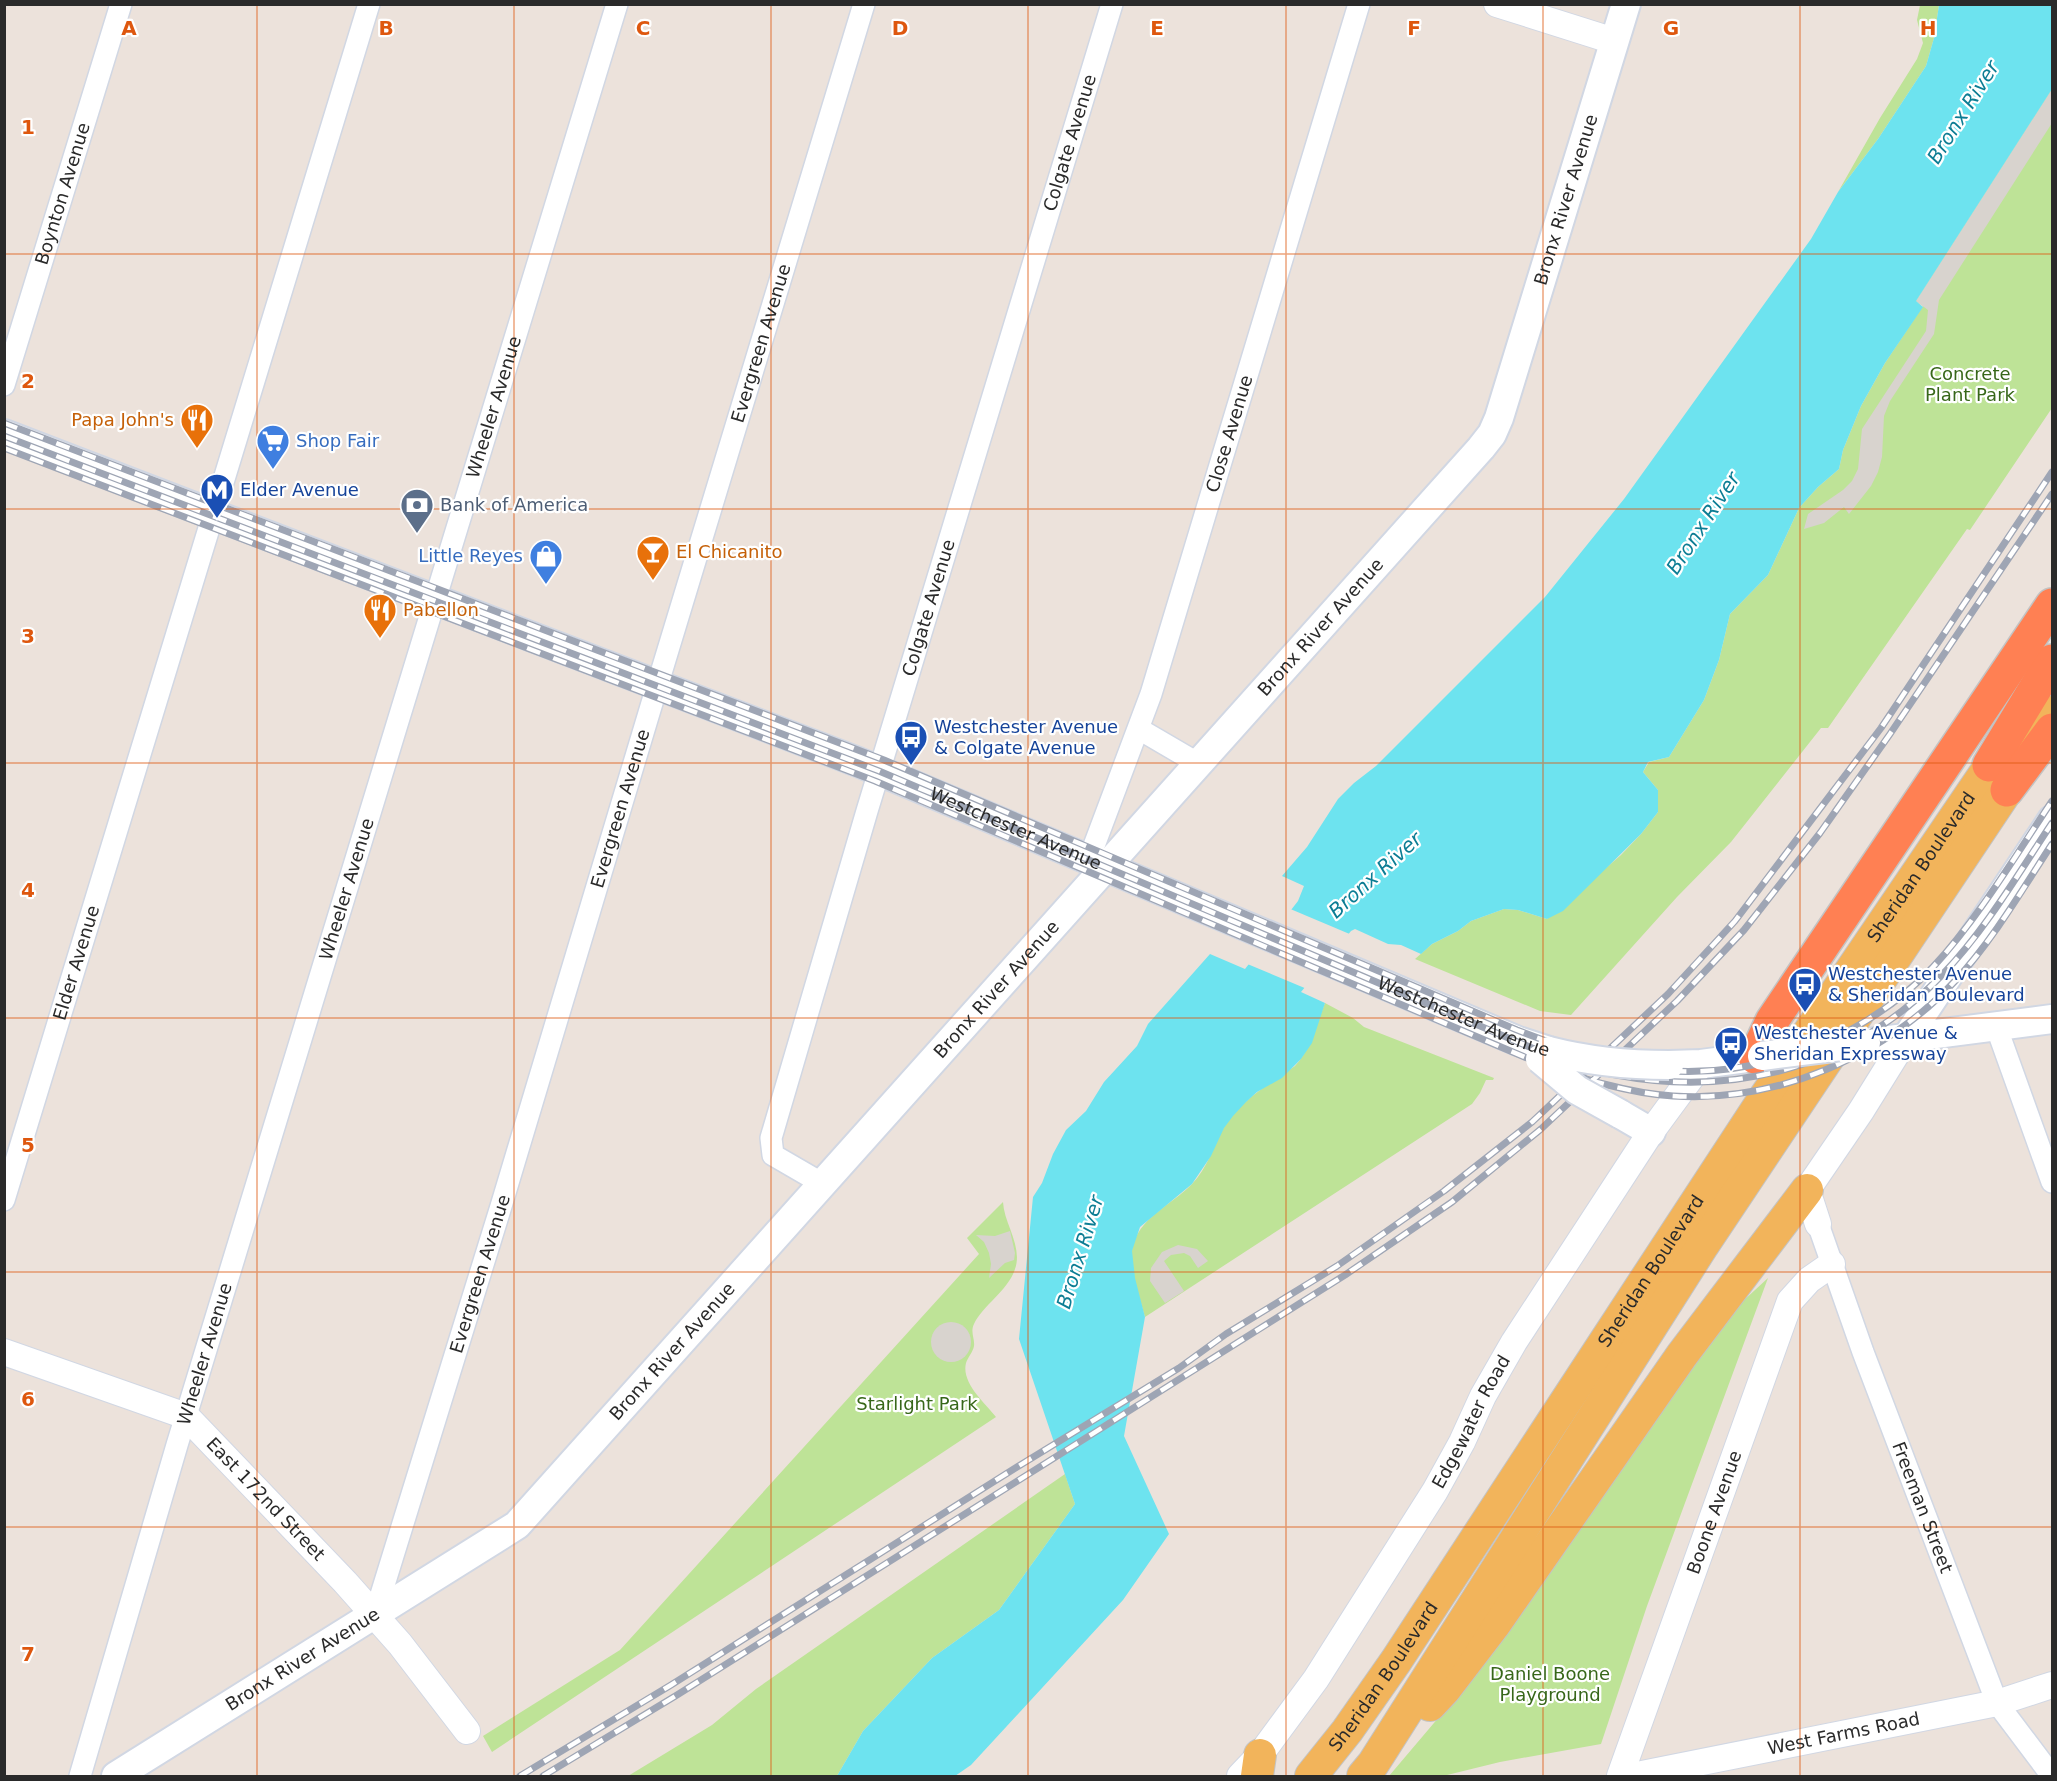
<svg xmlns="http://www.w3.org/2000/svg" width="2057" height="1781" font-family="'DejaVu Sans',sans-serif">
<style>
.green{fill:#bee397}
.plaza{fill:#d8d3ce}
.water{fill:#6de3ef}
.pier{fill:#ece2db}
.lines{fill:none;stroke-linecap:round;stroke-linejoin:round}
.minor-casing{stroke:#d1d7e3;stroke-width:24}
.tertiary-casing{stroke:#d1d7e3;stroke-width:28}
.secondary-casing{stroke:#d1d7e3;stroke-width:32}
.primary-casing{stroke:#c3c3c3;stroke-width:34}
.motorway-casing{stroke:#c3c3c3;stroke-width:36}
.minor{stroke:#fff;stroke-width:21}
.tertiary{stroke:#fff;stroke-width:26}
.secondary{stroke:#fff;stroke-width:28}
.primary{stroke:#f2b45b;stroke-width:32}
.motorway{stroke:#ff8053;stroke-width:33}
.rail-casing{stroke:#9ea5b4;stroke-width:7}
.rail{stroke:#fff;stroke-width:4.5;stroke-dasharray:14;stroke-linecap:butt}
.secondary-bridge-casing{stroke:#d1d7e3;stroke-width:32;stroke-linecap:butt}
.secondary-bridge{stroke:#fff;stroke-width:28}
.grid{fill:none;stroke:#de570e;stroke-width:1.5;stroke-opacity:0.55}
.labels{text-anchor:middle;stroke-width:4.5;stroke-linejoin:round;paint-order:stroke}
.street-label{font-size:18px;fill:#2a2a2a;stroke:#fff}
.park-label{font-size:18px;fill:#376719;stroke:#fff}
.food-label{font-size:18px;fill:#c56008;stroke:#fff;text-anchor:start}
.shop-label{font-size:18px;fill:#366cbe;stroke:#fff;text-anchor:start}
.transit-label{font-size:18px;fill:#164399;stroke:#fff;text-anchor:start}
.service-label{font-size:18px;fill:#4e5e75;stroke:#fff;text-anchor:start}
.water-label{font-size:20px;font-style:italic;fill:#0c7d94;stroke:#fff}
.grid-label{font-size:20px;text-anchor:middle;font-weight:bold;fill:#de570e;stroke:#fff;stroke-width:4.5;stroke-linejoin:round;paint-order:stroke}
</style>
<rect width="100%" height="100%" fill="#ece2db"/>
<g class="green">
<path d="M1920,5H1939L1934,38L1926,66L1878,139L1838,192L1880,118L1917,59L1923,43L1917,20Z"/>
<path d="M2052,89V408L1970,530L1967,529L1828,728H1821L1731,842L1677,897L1571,1015L1540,1011L1415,959L1432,944L1458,931L1471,921L1504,909L1518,910L1547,919L1621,855L1641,834L1658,812V790L1643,772L1649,762L1669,757L1704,700L1719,660L1730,614L1768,575L1799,508L1818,487L1839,469L1843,450L1861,406L1885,363L1923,306L1916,301Z"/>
<path d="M1325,1003L1353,1018L1364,1027L1494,1078L1493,1080H1486L1480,1093L1472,1104L1145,1317C1140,1298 1129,1269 1132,1250C1137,1218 1171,1206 1192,1184C1207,1169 1213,1147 1223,1129C1239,1101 1269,1084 1295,1066C1312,1047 1316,1026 1325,1003Z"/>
<path d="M1003,1202C1004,1224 1023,1246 1015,1269C1008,1291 983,1305 974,1324C970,1332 975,1339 974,1346C973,1352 968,1357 966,1363C961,1383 985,1403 996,1417L492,1752L483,1736L620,1650L979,1254L967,1238Z"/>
<path d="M1768,1278L1647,1606L1601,1744L1500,1762L1443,1776H1389L1467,1684L1719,1330L1742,1302Z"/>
<path d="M1065,1474L1075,1504L999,1610L932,1658L863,1731L837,1776H628L712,1725L756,1689Z"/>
</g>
<g class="plaza">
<path d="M2052,89V123L1939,300L1934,334L1890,401L1884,416L1882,457L1878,472L1871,486L1849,514L1844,507L1824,523L1804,529L1808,514L1843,490L1852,481L1858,469L1862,429L1926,331L1928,310L1916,301Z"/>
<path d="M1010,1231L1015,1253L1014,1260L1005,1263L989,1278L991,1264L989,1253L984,1242L976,1235L995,1236Z"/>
<path d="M1178,1245L1197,1249L1208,1261L1198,1268L1190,1256L1184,1253L1171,1255L1164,1261L1184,1291L1165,1303L1150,1281L1151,1268L1162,1252Z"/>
<circle cx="951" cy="1342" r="20"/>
</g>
<path class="water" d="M1939,5H2052V89L1916,301L1923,307L1885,363L1861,406L1843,450L1839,469L1818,487L1799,508L1768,575L1730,614L1719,660L1704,700L1669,757L1648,762L1643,772L1658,790V812L1641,834L1563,911L1547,919L1518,910L1504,909L1471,921L1458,931L1432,944L1421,954L1401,945L1388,944L1355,929L1351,931L1301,992L1325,1003L1312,1043L1301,1059L1282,1078L1257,1092L1246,1102L1233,1116L1224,1128L1211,1156L1192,1184L1140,1227L1132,1251L1135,1278L1145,1317L1124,1436L1169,1534L1123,1600L971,1765L955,1776H837L863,1731L932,1658L999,1610L1075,1504L1019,1339L1033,1197L1042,1183L1053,1154L1066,1130L1086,1111L1104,1082L1137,1046L1148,1024L1210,954L1245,969L1298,901L1304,886L1282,876L1307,847L1338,799L1354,783L1376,766L1545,597L1624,499L1811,239L1838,192L1878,139L1926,66L1934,38Z"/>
<path class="pier" d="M1288,908L1352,935L1307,989L1245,963Z"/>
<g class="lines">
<defs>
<g id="minor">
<path id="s1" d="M4,385L121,4"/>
<path d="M1139,729L1199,764"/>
<path id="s2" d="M1089,859L1151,694L1359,4"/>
<path d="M1996,1026L2052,1182"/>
<path id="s3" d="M823,1184L773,1155L771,1138L867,811L1112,4"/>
<path id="s4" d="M4,1200L369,4"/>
<path id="s5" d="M1818,1224L1863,1352L1997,1703L2052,1776"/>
<path id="s6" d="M375,1614L502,1203L658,683L864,4"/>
<path id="s7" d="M80,1776L177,1445L617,4"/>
</g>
<g id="tertiary">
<path d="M1497,4L1614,41"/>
<path d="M1818,1224L1807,1190L1861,1111L1907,1037"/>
<path id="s8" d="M4,1352L186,1416L345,1582L400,1644L467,1731"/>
<path id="s9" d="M1240,1776L1260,1755L1316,1679L1435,1491L1462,1442L1483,1396L1514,1342L1651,1132L1701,1064"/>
<path id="s10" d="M1620,1776L1790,1301L1809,1280L1832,1264"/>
<path id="s11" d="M1632,1776L1997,1703L2052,1685"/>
</g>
<g id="secondary">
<path id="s12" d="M4,434L858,762L1518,1041L1549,1051"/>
<path d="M1907,1037L2052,820"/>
<path d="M1866,1043L2052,1019"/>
<path d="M1669,1065L1701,1064L1762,1056"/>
<path d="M1620,1114L1651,1132"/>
<path id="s13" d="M116,1776L517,1525L1481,448L1492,434L1499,418L1626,4"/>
</g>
<g id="primary">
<path d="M1430,1705L1445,1689L1494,1625L1682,1355L1807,1190"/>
<path d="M1257,1776L1260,1755"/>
<path id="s14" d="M1311,1776L1347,1731L1396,1661L1765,1097L2005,744"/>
<path d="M1363,1776L1373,1764L1703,1245L2007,790L2052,712"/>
</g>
<g id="motorway">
<path d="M1989,765L2052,661"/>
<path d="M2007,790L2052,730"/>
<path d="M1755,1057L1772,1021L2052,605"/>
</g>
</defs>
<use href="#minor" class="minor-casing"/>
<use href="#tertiary" class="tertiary-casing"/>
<use href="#secondary" class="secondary-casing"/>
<use href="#primary" class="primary-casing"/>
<use href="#motorway" class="motorway-casing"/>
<use href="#minor" class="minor"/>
<use href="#tertiary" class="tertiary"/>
<use href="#secondary" class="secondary"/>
<use href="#primary" class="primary"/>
<use href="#motorway" class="motorway"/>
<defs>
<g id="rail">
<path d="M4,423L884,760L1517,1030C1559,1046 1603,1063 1648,1069C1751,1082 1862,1042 1933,967C1977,920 2016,855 2052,801"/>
<path d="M4,436L879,771L1546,1054C1569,1062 1592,1071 1616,1075C1739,1098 1856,1065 1943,974C1986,929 2018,874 2052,823"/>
<path d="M4,448L875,781L1541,1064C1584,1079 1627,1093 1673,1096C1777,1103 1885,1056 1955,981C1993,940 2022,890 2052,844"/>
<path d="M520,1776L671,1685L1017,1467L1179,1368L1226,1334L1337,1266L1444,1191L1532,1122L1668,994L1735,921L1881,728L2052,472"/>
<path d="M543,1776L677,1695L1345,1275L1452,1202L1541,1129L1677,1001L1744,930L1820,833L1890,734L2052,494"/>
</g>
</defs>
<use href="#rail" class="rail-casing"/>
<use href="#rail" class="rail"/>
<defs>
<g id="secondary-bridge">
<path d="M1549,1051C1588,1061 1629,1065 1669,1065"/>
<path d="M1762,1056L1866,1043"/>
<path d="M1540,1059L1577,1090L1620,1114"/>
</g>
</defs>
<use href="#secondary-bridge" class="secondary-bridge-casing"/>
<use href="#secondary-bridge" class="secondary-bridge"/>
</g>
<path class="grid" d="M257,4V1776M514,4V1776M771,4V1776M1028,4V1776M1286,4V1776M1543,4V1776M1800,4V1776M4,254H2052M4,509H2052M4,763H2052M4,1018H2052M4,1272H2052M4,1527H2052"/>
<defs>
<symbol id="restaurant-pin" viewBox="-11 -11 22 30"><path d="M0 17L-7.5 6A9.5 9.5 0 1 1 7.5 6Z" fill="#e8710a" stroke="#fff"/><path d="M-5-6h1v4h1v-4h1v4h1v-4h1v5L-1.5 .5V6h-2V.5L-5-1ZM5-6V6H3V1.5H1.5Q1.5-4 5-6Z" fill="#fff"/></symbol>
<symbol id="supermarket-pin" viewBox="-11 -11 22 30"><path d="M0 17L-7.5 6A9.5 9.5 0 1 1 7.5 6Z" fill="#3f7fe0" stroke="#fff"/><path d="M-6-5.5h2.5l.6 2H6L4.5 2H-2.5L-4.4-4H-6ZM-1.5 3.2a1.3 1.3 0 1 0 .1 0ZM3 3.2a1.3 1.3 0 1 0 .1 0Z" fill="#fff"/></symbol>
<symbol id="metro-pin" viewBox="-11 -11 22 30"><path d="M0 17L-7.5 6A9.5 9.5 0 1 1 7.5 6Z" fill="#1a4fb4" stroke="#fff"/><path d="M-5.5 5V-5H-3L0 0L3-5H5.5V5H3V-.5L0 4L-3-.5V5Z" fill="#fff"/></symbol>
<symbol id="bank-pin" viewBox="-11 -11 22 30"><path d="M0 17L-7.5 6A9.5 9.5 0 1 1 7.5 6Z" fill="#5c6f8a" stroke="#fff"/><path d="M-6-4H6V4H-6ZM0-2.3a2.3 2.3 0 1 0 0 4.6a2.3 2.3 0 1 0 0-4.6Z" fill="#fff"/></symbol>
<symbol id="bar-pin" viewBox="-11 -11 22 30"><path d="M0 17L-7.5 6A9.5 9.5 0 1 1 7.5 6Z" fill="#e8710a" stroke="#fff"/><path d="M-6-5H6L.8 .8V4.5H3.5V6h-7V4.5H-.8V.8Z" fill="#fff"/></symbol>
<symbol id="shop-pin" viewBox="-11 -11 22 30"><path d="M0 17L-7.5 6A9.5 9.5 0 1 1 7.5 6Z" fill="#3f7fe0" stroke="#fff"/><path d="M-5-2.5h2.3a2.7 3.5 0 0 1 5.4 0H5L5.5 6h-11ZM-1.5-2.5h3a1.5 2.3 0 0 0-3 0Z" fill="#fff"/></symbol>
<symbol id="bus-pin" viewBox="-11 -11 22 30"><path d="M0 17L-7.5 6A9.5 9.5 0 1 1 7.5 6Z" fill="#1a4fb4" stroke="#fff"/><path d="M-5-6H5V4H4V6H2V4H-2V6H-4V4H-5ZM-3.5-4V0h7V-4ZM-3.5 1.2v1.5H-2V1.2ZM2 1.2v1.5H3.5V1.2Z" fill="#fff"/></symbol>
</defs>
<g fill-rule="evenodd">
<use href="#restaurant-pin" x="178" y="401" width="38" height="52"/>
<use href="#supermarket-pin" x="254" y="422" width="38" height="52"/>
<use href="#metro-pin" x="198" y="471" width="38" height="52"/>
<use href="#bank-pin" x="398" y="486" width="38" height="52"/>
<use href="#bar-pin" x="634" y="533" width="38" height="52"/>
<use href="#shop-pin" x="527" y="537" width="38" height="52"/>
<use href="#restaurant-pin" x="361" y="591" width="38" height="52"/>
<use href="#bus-pin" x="892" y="718" width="38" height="52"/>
<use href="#bus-pin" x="1786" y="965" width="38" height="52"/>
<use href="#bus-pin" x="1712" y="1024" width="38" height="52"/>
</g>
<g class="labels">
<g class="street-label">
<text dy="6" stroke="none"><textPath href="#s3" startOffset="1114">Colgate Avenue</textPath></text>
<text dy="6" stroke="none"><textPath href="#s1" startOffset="200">Boynton Avenue</textPath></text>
<text dy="6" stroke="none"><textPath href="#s13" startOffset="2182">Bronx River Avenue</textPath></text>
<text dy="6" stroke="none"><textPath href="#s6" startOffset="1328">Evergreen Avenue</textPath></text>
<text dy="6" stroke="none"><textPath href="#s7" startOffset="1430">Wheeler Avenue</textPath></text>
<text dy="6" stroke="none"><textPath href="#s2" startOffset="448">Close Avenue</textPath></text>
<text dy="6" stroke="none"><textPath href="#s3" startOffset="628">Colgate Avenue</textPath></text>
<text dy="6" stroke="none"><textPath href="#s13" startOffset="1678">Bronx River Avenue</textPath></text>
<text dy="6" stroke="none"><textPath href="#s6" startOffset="842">Evergreen Avenue</textPath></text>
<text dy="6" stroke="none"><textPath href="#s12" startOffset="1086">Westchester Avenue</textPath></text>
<text dy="6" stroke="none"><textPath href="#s14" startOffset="1095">Sheridan Boulevard</textPath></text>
<text dy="6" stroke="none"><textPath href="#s7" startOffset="926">Wheeler Avenue</textPath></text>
<text dy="6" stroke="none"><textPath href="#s4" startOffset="248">Elder Avenue</textPath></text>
<text dy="6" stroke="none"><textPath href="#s13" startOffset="1192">Bronx River Avenue</textPath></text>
<text dy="6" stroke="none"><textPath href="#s12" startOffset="1572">Westchester Avenue</textPath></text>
<text dy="6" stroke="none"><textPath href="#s14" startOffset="609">Sheridan Boulevard</textPath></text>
<text dy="6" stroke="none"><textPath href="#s6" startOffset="356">Evergreen Avenue</textPath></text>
<text dy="6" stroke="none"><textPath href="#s13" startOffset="706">Bronx River Avenue</textPath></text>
<text dy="6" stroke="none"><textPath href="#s7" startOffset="440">Wheeler Avenue</textPath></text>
<text dy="6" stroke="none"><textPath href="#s9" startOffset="424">Edgewater Road</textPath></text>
<text dy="6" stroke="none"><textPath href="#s8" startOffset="308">East 172nd Street</textPath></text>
<text dy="6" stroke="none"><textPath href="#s5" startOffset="302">Freeman Street</textPath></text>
<text dy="6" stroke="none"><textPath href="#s10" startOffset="280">Boone Avenue</textPath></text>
<text dy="6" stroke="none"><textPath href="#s13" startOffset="220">Bronx River Avenue</textPath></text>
<text dy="6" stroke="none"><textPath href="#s14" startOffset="123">Sheridan Boulevard</textPath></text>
<text dy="6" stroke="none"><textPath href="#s11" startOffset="216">West Farms Road</textPath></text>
</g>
<g class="park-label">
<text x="1970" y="380">Concrete<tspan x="1970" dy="21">Plant Park</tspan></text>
<text x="917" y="1410">Starlight Park</text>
<text x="1550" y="1680">Daniel Boone<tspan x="1550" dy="21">Playground</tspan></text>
</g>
<g class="food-label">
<text x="174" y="426" text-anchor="end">Papa John's</text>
<text x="676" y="558">El Chicanito</text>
<text x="403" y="616">Pabellon</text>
</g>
<g class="shop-label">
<text x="296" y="447">Shop Fair</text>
<text x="523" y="562" text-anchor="end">Little Reyes</text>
</g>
<g class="transit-label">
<text x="240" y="496">Elder Avenue</text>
<text x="934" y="733">Westchester Avenue<tspan x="934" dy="21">&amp; Colgate Avenue</tspan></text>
<text x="1828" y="980">Westchester Avenue<tspan x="1828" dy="21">&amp; Sheridan Boulevard</tspan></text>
<text x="1754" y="1039">Westchester Avenue &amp;<tspan x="1754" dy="21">Sheridan Expressway</tspan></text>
</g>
<g class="service-label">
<text x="440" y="511">Bank of America</text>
</g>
<g class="water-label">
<text transform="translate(1963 112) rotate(-58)" y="7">Bronx River</text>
<text transform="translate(1703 523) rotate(-57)" y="7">Bronx River</text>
<text transform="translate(1375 875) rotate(-42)" y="7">Bronx River</text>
<text transform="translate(1080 1252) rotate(-73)" y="7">Bronx River</text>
</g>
</g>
<g class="grid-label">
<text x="129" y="35">A</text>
<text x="386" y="35">B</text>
<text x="643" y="35">C</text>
<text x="900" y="35">D</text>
<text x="1157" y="35">E</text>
<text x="1414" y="35">F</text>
<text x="1671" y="35">G</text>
<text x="1928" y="35">H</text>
<text x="28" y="134">1</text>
<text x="28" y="388">2</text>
<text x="28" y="643">3</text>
<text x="28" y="897">4</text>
<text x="28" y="1152">5</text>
<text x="28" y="1406">6</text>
<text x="28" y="1661">7</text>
</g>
<rect width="2057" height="1781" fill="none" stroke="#2a2a2a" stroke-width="12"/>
</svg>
